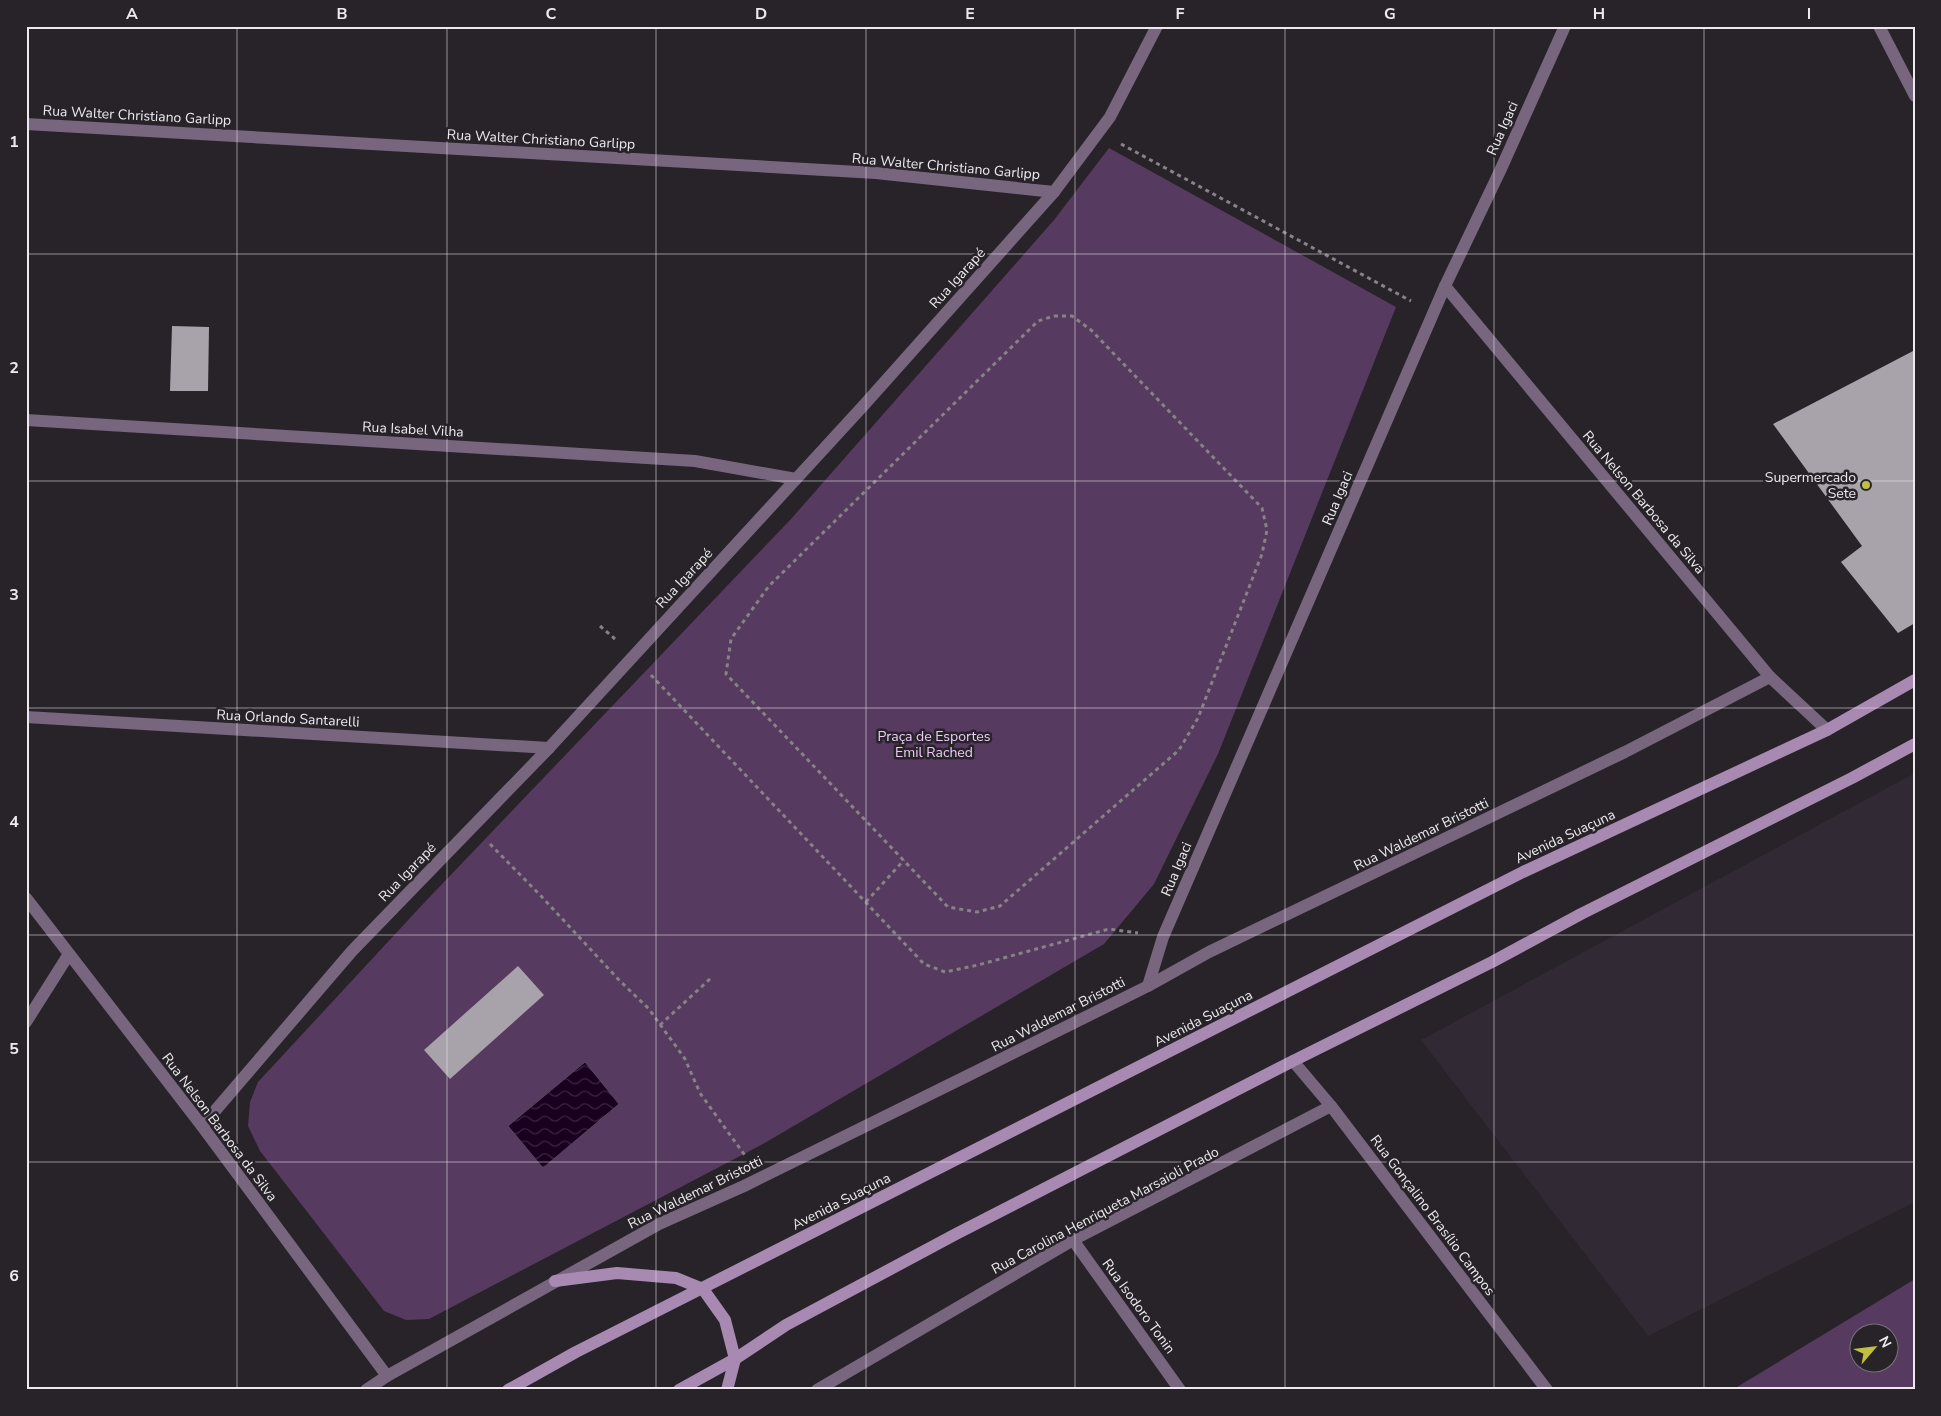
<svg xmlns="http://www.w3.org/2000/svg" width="1941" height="1416" font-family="'Nunito Sans',sans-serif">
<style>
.built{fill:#312934}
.park{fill:#563a5f;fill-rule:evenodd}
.water{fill:url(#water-waves);stroke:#59465e}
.building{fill:#a8a2aa}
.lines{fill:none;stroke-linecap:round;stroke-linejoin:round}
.path{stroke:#868287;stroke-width:3;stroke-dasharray:4 4;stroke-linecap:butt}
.minor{stroke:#78657e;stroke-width:12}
.secondary{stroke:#a789b1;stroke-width:12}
.grid{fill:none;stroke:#edeaee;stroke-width:1;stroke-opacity:0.55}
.poi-dot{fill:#c1be40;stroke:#272329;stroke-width:2}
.labels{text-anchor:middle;stroke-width:5;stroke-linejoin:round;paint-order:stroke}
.street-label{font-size:14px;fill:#edeaee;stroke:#272329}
.poi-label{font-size:14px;fill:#edeaee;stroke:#272329;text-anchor:end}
.park-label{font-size:14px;fill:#eec9fa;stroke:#272329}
.neatline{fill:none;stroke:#edeaee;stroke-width:2}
.grid-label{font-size:16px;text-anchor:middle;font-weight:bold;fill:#edeaee}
</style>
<defs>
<pattern id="water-waves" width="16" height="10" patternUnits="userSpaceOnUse" patternTransform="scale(1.25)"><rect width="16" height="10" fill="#190021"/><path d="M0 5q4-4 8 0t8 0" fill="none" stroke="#3b2542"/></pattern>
</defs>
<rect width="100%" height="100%" fill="#272329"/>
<path class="built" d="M1915,773V1202L1648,1336L1421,1040Z"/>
<g class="park">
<path d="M1109,148L1396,307L1218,754L1154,884L1104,944L763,1144L429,1319L406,1320L384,1311L260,1151L248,1126L250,1102L258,1082L423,904L791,519L1054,220Z"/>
<path d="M1915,1279V1390H1732ZM1858,1334H1888V1364H1858Z"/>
</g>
<path class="water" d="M585,1062L619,1104L543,1168L508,1126Z"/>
<g class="building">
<path d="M172,326L209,327L208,391H170Z"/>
<path d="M1915,350V623L1898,633L1841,562L1862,546L1773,424Z"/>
<path d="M518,966L544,995L450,1079L424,1050Z"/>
</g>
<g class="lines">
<g class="path">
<path d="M1121,144L1411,301"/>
<path d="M1054,316H1072L1091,330L1262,508L1267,530L1262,554L1198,718L1179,750L1000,906L977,912L948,907L726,674L731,639L769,586L1038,321Z"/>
<path d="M600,626L615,639"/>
<path d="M651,675L924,964L945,972L978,965L1109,929L1138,933"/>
<path d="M490,844L541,896L619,980L649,1009L685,1059L700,1093L746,1157"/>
<path d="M866,902L904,860"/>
<path d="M660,1025L711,978"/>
</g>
<g class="minor">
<path d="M1879,26L1915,96"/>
<path d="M26,124L876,173L1054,192"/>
<path d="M1445,286L1770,677L1827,730"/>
<path d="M26,420L695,461L796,479"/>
<path d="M26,717L549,748"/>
<path d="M26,898L202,1126L387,1376"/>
<path d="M1148,986L1163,937L1445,286L1500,171L1565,26"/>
<path d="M26,1022L69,954"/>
<path d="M1293,1061L1331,1106L1547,1390"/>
<path d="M202,1126L352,951L549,748L864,405L1054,192L1110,117L1157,26"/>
<path d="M1073,1240L1180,1390"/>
<path d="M366,1390L387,1376L659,1224L744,1186L967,1076L1148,986L1209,952L1625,752L1770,677"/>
<path d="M817,1390L1073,1240L1331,1106"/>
</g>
<g class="secondary">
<path d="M555,1281L617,1273L676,1278L703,1289L725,1320L735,1359L727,1390"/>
<path d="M508,1390L576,1352L1523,872L1827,730L1915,680"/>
<path d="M679,1390L735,1359L786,1325L956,1234L1293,1061L1492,962L1581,914L1852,778L1915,744"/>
</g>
</g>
<path class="grid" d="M237,26V1390M447,26V1390M656,26V1390M866,26V1390M1075,26V1390M1285,26V1390M1494,26V1390M1704,26V1390M26,254H1915M26,481H1915M26,708H1915M26,935H1915M26,1162H1915"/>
<circle class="poi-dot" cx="1866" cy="485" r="5"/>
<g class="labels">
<g class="street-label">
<text transform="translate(137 115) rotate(3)" y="5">Rua Walter Christiano Garlipp</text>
<text transform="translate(1502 128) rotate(-66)" y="5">Rua Igaci</text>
<text transform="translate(541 139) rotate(3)" y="5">Rua Walter Christiano Garlipp</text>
<text transform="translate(946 166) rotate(5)" y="5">Rua Walter Christiano Garlipp</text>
<text transform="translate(957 278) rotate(-48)" y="5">Rua Igarapé</text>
<text transform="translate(413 429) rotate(3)" y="5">Rua Isabel Vilha</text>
<text transform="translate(1337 498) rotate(-67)" y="5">Rua Igaci</text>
<text transform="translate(1644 502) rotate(50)" y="5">Rua Nelson Barbosa da Silva</text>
<text transform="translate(684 578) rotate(-47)" y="5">Rua Igarapé</text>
<text transform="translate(288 718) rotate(3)" y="5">Rua Orlando Santarelli</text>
<text transform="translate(1421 834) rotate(-26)" y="5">Rua Waldemar Bristotti</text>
<text transform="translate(1565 836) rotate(-25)" y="5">Avenida Suaçuna</text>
<text transform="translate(1176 869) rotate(-67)" y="5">Rua Igaci</text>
<text transform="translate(407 872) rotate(-46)" y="5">Rua Igarapé</text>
<text transform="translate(1058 1014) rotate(-27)" y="5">Rua Waldemar Bristotti</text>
<text transform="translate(1203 1018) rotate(-27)" y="5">Avenida Suaçuna</text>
<text transform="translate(220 1127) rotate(53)" y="5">Rua Nelson Barbosa da Silva</text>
<text transform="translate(695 1192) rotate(-26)" y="5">Rua Waldemar Bristotti</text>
<text transform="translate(841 1201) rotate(-27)" y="5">Avenida Suaçuna</text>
<text transform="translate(1105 1210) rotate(-28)" y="5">Rua Carolina Henriqueta Marsaioli Prado</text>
<text transform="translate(1433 1215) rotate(53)" y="5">Rua Gonçalino Brasílio Campos</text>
<text transform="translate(1139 1306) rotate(54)" y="5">Rua Isodoro Tonin</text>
</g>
<g class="poi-label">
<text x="1856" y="482">Supermercado<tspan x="1856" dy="16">Sete</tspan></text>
</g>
<g class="park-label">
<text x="934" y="741">Praça de Esportes<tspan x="934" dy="16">Emil Rached</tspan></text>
</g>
</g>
<rect width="1941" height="1416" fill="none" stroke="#272329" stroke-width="55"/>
<g transform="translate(1874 1348) rotate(62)"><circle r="24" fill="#272329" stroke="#767378"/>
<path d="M0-4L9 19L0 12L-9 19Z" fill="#c1be40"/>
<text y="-8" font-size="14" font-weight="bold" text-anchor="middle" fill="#edeaee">N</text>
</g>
<rect x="28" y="28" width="1886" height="1360" class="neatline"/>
<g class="grid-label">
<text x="132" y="19">A</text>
<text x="342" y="19">B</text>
<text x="551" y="19">C</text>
<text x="761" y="19">D</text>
<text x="970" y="19">E</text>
<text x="1180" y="19">F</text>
<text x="1390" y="19">G</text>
<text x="1599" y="19">H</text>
<text x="1809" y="19">I</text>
<text x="14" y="147">1</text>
<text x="14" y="373">2</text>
<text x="14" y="600">3</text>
<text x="14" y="827">4</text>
<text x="14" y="1054">5</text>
<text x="14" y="1281">6</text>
</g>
</svg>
